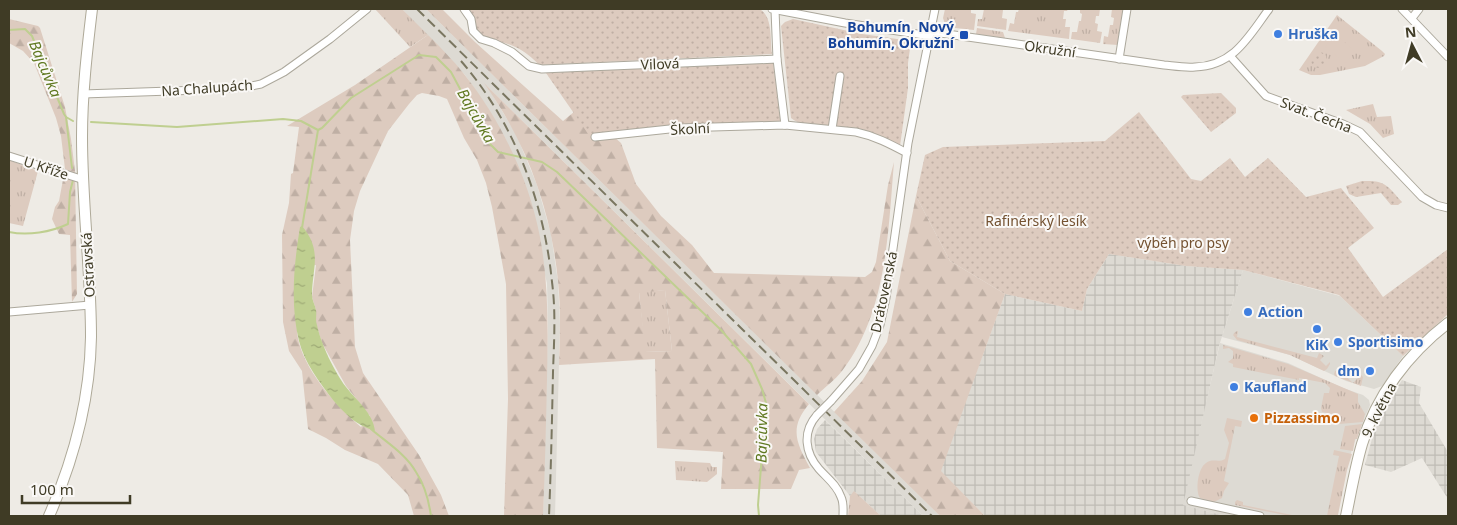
<svg xmlns="http://www.w3.org/2000/svg" width="1457" height="525" font-family="'Noto Sans',sans-serif">
<style>
.built{fill:#dddad3}
.industrial{fill:url(#industrial-grid)}
.grass{fill:url(#grass-tufts)}
.forest{fill:url(#forest-firs);fill-rule:evenodd}
.park{fill:url(#park-dots)}
.pitch{fill:#ddcbbf}
.water{fill:url(#water-ripples)}
.lines{fill:none;stroke-linecap:round;stroke-linejoin:round}
.stream{stroke:#bfcf90;stroke-width:2}
.street-casing{stroke:#aca89c;stroke-width:9}
.secondary-casing{stroke:#aea998;stroke-width:12}
.street{stroke:#fff;stroke-width:7}
.secondary{stroke:#fff;stroke-width:10}
.rail{stroke:#7a7660;stroke-width:2;stroke-dasharray:10 5;stroke-linecap:butt}
.street-bridge-casing{stroke:#aca89c;stroke-width:9;stroke-linecap:butt}
.street-bridge{stroke:#fff;stroke-width:7}
.shop-dot{fill:#3f7fe0;stroke:#faf8f6;stroke-width:2}
.transit-dot{fill:#1a4fb4;stroke:#faf8f6;stroke-width:2}
.food-dot{fill:#e8710a;stroke:#faf8f6;stroke-width:2}
.labels{text-anchor:middle;stroke-width:4;stroke-linejoin:round;paint-order:stroke}
.transit-label{font-size:14px;font-weight:bold;fill:#164399;stroke:#faf8f6;text-anchor:end}
.shop-label{font-size:14px;font-weight:bold;fill:#366cbe;stroke:#faf8f6;text-anchor:start}
.street-label{font-size:14px;fill:#3f3b25;stroke:#faf8f6}
.park-label{font-size:14px;fill:#745231;stroke:#faf8f6}
.food-label{font-size:14px;font-weight:bold;fill:#c56008;stroke:#faf8f6;text-anchor:start}
.water-label{font-size:15px;font-style:italic;fill:#607921;stroke:#faf8f6}
</style>
<defs>
<pattern id="industrial-grid" width="8" height="8" patternUnits="userSpaceOnUse" patternTransform="scale(1.25)"><rect width="8" height="8" fill="#dddad3"/><path d="M0 4h8M4 0v8" fill="none" stroke="#bfbcb5"/></pattern>
<pattern id="grass-tufts" width="24" height="20" patternUnits="userSpaceOnUse" patternTransform="scale(1.25)"><rect width="24" height="20" fill="#ddcbbf"/><path d="M3 7l-1-3M5 7V3M7 7l1-3M15 17l-1-3M17 17v-4M19 17l1-3" fill="none" stroke="#bfafa4"/></pattern>
<pattern id="forest-firs" width="22" height="20" patternUnits="userSpaceOnUse" patternTransform="scale(1.25)"><rect width="22" height="20" fill="#ddcbbf"/><path d="M5 1l3.5 6h-7zM16 11l3.5 6h-7z" fill="#bfafa4"/></pattern>
<pattern id="park-dots" width="8" height="8" patternUnits="userSpaceOnUse" patternTransform="scale(1.25)"><rect width="8" height="8" fill="#ddcbbf"/><path d="M2 2h.1M6 6h.1" fill="none" stroke="#bfafa4" stroke-width="1.8" stroke-linecap="round"/></pattern>
<pattern id="water-ripples" width="26" height="14" patternUnits="userSpaceOnUse" patternTransform="scale(1.25)"><rect width="26" height="14" fill="#bfcf90"/><path d="M2 4q2-2 4 0t4 0M15 11q2-2 4 0t4 0" fill="none" stroke="#9da975"/></pattern>
</defs>
<rect width="100%" height="100%" fill="#eeebe5"/>
<g class="built">
<path d="M402,9H426L940,516H923L487,86L516,134L537,185L551,234L558,282L560,324L555,516H543L548,324L547,283L518,167L506,140L487,107L465,75Z"/>
<path d="M1243,270L1340,296L1403,356L1382,386L1374,389L1346,381L1290,355L1222,337Z"/>
<path d="M1220,343L1288,363L1343,388L1363,395L1369,400L1370,405L1353,446L1334,516H1225L1182,505Z"/>
</g>
<g class="industrial">
<path d="M1109,254L1186,266L1243,270L1219,346L1183,505L1225,516H985L940,471L1005,294L1082,311L1087,289Z"/>
<path d="M1402,380L1421,387L1419,403L1448,452V499L1422,458L1391,472L1365,465L1373,435L1387,404Z"/>
<path d="M825,420L923,516H881L855,492L850,496L816,452L814,439L817,429Z"/>
</g>
<g class="grass">
<path d="M375,9H402L428,35L410,47Z"/>
<path d="M945,9H971V13L976,14L974,30L946,27L943,18Z"/>
<path d="M984,9H1001L1003,10L1002,18L1007,19L1006,30L977,26L978,19H982Z"/>
<path d="M1019,9H1068L1067,11H1064L1063,19H1066L1065,27H1070L1069,39L1008,31L1010,23L1014,24L1016,12H1018Z"/>
<path d="M1080,9H1100L1099,16H1096L1095,23L1098,24L1097,31L1102,32L1100,43L1071,39L1072,32H1077L1079,21H1081L1082,14L1080,13Z"/>
<path d="M1112,9H1123L1118,45L1103,44L1104,36L1108,37L1110,25H1113L1114,18L1111,17Z"/>
<path d="M1337,15L1382,51L1385,54L1384,56L1365,66L1320,75H1311L1299,70Z"/>
<path d="M977,28L1003,32L1005,38L976,34Z"/>
<path d="M1373,104L1377,117L1391,116L1394,134L1383,138L1370,124L1346,110Z"/>
<path d="M9,160L38,171L23,226L9,223Z"/>
<path d="M665,290L672,351L645,352L639,292Z"/>
<path d="M1238,331L1237,337L1317,358L1319,353L1324,356L1320,360L1326,366L1330,362V364L1327,369L1324,371L1290,355L1237,340L1233,335L1235,332Z"/>
<path d="M1223,345L1288,364L1358,394V402L1365,414L1363,422L1339,424L1337,421L1338,415L1322,412L1321,408L1324,393H1329L1330,388L1325,383L1299,378V380L1233,367V364L1228,362L1233,358V351L1229,348L1223,349Z"/>
<path d="M1339,370L1353,383L1361,375L1363,377L1361,386L1335,376L1334,374L1335,371Z"/>
<path d="M1227,418L1242,421L1241,427L1235,426L1224,481L1229,483L1224,491L1222,498L1214,502L1200,498C1195,490 1198,468 1206,463C1212,458 1219,463 1225,459L1229,443L1224,430Z"/>
<path d="M1362,424L1357,439H1355L1353,451L1340,449L1345,426Z"/>
<path d="M1334,450L1352,454L1347,470L1338,515L1337,516H1324H1327L1339,456L1333,455Z"/>
<path d="M675,461L710,463L712,467H717V474L707,482L676,480Z"/>
<path d="M854,491L881,516H848L850,496Z"/>
<path d="M1237,500L1243,502V505L1297,516H1290L1235,505V502Z"/>
</g>
<g class="forest">
<path d="M426,9H442L475,42L563,121L580,107L621,143L636,184L661,216L692,245L714,273L865,277L872,272L876,262L888,185L894,162C888,233 887,312 842,371C835,380 825,387 817,395Z"/>
<path d="M9,19L38,26L40,28L65,107L71,139L75,171L77,294L72,302L70,235L59,234L52,219L55,207L59,201L65,169L61,136L56,118L34,63L23,51L9,43Z"/>
<path d="M428,35C441,48 453,60 464,74C501,120 529,179 540,237C549,285 548,332 547,380C546,426 545,471 543,516H504L508,399L506,284L492,207L486,183L477,160L464,138L447,99L439,96L422,93L417,95L409,104L388,131L360,191L354,211L350,240L355,347L363,373L419,455L441,495L449,516H414L408,495L378,464L345,450L326,438L308,429L302,371L289,351L283,322L282,235L289,203L291,174L293,173L299,127L287,126L355,85ZM316,265L312,297L316,310V324L322,343L346,386L370,416L361,427C337,406 308,375 299,343C296,332 297,319 296,308C295,295 294,283 296,269Z"/>
<path d="M484,83L809,404C789,428 796,442 810,468L799,470L791,489H721L723,452L657,448L655,359L559,365C560,337 561,309 558,281C551,209 526,142 484,83ZM665,290L672,351L646,352L639,293Z"/>
<path d="M916,196L950,261L1005,294L941,471L985,516H940L834,412L862,381L887,342Z"/>
</g>
<g class="park">
<path d="M469,9H759C773,15 770,40 772,54L539,65C521,46 508,43 483,38L479,34Z"/>
<path d="M793,19L862,34L911,41L908,63V88L900,146C887,138 872,131 856,128C836,125 807,131 791,118L781,26L785,22Z"/>
<circle cx="1319" cy="60" r="8"/>
<path d="M773,62L781,122L668,127L589,135L546,73Z"/>
<path d="M1221,93L1236,108V113L1211,132L1181,97L1183,95Z"/>
<path d="M1139,112L1191,179L1201,181L1230,158L1245,177L1268,158L1306,197L1341,188L1374,228L1348,248L1383,297L1448,249V314L1403,356L1339,295L1243,270L1186,266L1109,254L1087,289L1082,311L1005,294L950,261L916,196L925,155L943,147L1105,141Z"/>
<path d="M1362,181C1385,180 1387,185 1402,202L1398,205H1391L1381,193L1356,197L1349,194L1346,186Z"/>
</g>
<path class="pitch" d="M1335,34L1355,51L1346,63L1325,47Z"/>
<path class="water" d="M302,226C323,251 312,268 312,295C312,300 315,305 316,310C317,315 315,320 317,325C321,344 334,371 346,387C357,401 373,413 375,431C356,425 346,415 333,400C320,383 304,362 299,341C290,305 294,263 300,227Z"/>
<g class="lines">
<g class="stream">
<path d="M9,30L25,29L32,36L64,114L66,117L73,121"/>
<path d="M66,117L72,168"/>
<path d="M91,122L177,127L283,119L301,121L318,130L322,128L351,98L419,55L436,57L451,72L489,143L498,152L542,162L557,172L721,330L751,364L762,389L766,403L758,505L759,516"/>
<path d="M302,228L318,130"/>
<path d="M9,232C28,236 51,232 68,224L70,192L73,180"/>
<path d="M371,429C386,442 406,454 416,472C424,484 429,502 431,516"/>
</g>
<defs>
<g id="street">
<path d="M464,9L471,19L473,31L481,39L494,43L512,52L529,66L542,69L777,59"/>
<path d="M772,9L845,23L924,35L933,32L1164,65C1174,66 1185,68 1195,67C1234,66 1249,36 1269,9"/>
<path d="M1402,9L1448,57"/>
<path d="M775,10L777,59L785,125"/>
<path d="M1412,18L1419,9"/>
<path d="M1231,57L1266,96L1343,124L1360,132L1422,197L1436,205L1448,208"/>
<path d="M1119,59L1127,9"/>
<path d="M83,94L200,90L247,87L261,84L284,72L330,39L367,9"/>
<path d="M832,129L840,76"/>
<path d="M595,137L679,128L785,125L856,132C875,136 890,144 907,153"/>
<path d="M9,156L84,180"/>
<path d="M9,312L90,305"/>
<path d="M831,401L859,369L872,346L880,325L886,298L908,143L935,9"/>
<path d="M817,415C802,432 805,453 819,469C827,478 837,485 841,497C844,503 843,510 843,516"/>
<path d="M1191,501L1260,516"/>
</g>
<g id="secondary">
<path d="M49,516C74,459 90,400 91,337C91,270 82,204 82,137C82,94 87,51 92,9"/>
<path d="M1346,516C1351,492 1355,468 1362,444C1376,396 1408,354 1448,323"/>
</g>
</defs>
<use href="#street" class="street-casing"/>
<use href="#secondary" class="secondary-casing"/>
<use href="#street" class="street"/>
<use href="#secondary" class="secondary"/>
<g class="rail">
<path d="M417,9L932,516"/>
<path d="M461,61C514,122 544,202 552,282C556,312 554,342 553,372C552,420 551,468 549,516"/>
</g>
<defs>
<path id="street-bridge" d="M817,415L831,401"/>
</defs>
<use href="#street-bridge" class="street-bridge-casing"/>
<use href="#street-bridge" class="street-bridge"/>
</g>
<g class="shop-dot">
<circle cx="1278" cy="34" r="5"/>
<circle cx="1248" cy="312" r="5"/>
<circle cx="1317" cy="329" r="5"/>
<circle cx="1338" cy="342" r="5"/>
<circle cx="1370" cy="371" r="5"/>
<circle cx="1234" cy="387" r="5"/>
</g>
<rect class="transit-dot" x="959" y="30" width="10" height="10" rx="2.5"/>
<circle class="food-dot" cx="1254" cy="418" r="5"/>
<g class="labels">
<g class="transit-label">
<text x="954" y="32">Bohumín, Nový<tspan x="954" dy="16">Bohumín, Okružní</tspan></text>
</g>
<g class="shop-label">
<text x="1288" y="39">Hruška</text>
<text x="1258" y="317">Action</text>
<text x="1348" y="347">Sportisimo</text>
<text x="1317" y="350" text-anchor="middle">KiK</text>
<text x="1360" y="376" text-anchor="end">dm</text>
<text x="1244" y="392">Kaufland</text>
</g>
<g class="street-label">
<text transform="translate(1050 49) rotate(8)" y="5">Okružní</text>
<text transform="translate(660 64) rotate(-2)" y="5">Vilová</text>
<text transform="translate(207 88) rotate(-4)" y="5">Na Chalupách</text>
<text transform="translate(1316 115) rotate(21)" y="5">Svat. Čecha</text>
<text transform="translate(690 129) rotate(-3)" y="5">Školní</text>
<text transform="translate(46 168) rotate(18)" y="5">U Kříže</text>
<text transform="translate(88 265) rotate(-93)" y="5">Ostravská</text>
<text transform="translate(884 292) rotate(-78)" y="5">Drátovenská</text>
<text transform="translate(1379 410) rotate(-63)" y="5">9. května</text>
</g>
<g class="park-label">
<text x="1036" y="226">Rafinérský lesík</text>
<text x="1183" y="248">výběh pro psy</text>
</g>
<g class="food-label">
<text x="1264" y="423">Pizzassimo</text>
</g>
<g class="water-label">
<text transform="translate(45 69) rotate(67)" y="5">Bajcůvka</text>
<text transform="translate(476 116) rotate(60)" y="5">Bajcůvka</text>
<text transform="translate(762 433) rotate(-89)" y="5">Bajcůvka</text>
</g>
</g>
<rect width="1457" height="525" fill="none" stroke="#3f3b25" stroke-width="20"/>
<g transform="translate(1412 45) rotate(354)" stroke="#faf8f6" stroke-width="4" paint-order="stroke">
<path d="M0-4L9 19L0 12L-9 19Z" fill="#3f3b25"/>
<text y="-8" font-size="14" font-weight="bold" text-anchor="middle" fill="#3f3b25">N</text>
</g>
<path d="M22 495v8h108v-8" fill="none" stroke="#3f3b25" stroke-width="2.5"/>
<text x="30" y="495" font-size="15" fill="#3f3b25" stroke="#faf8f6" stroke-width="4" paint-order="stroke">100 m</text>
</svg>
